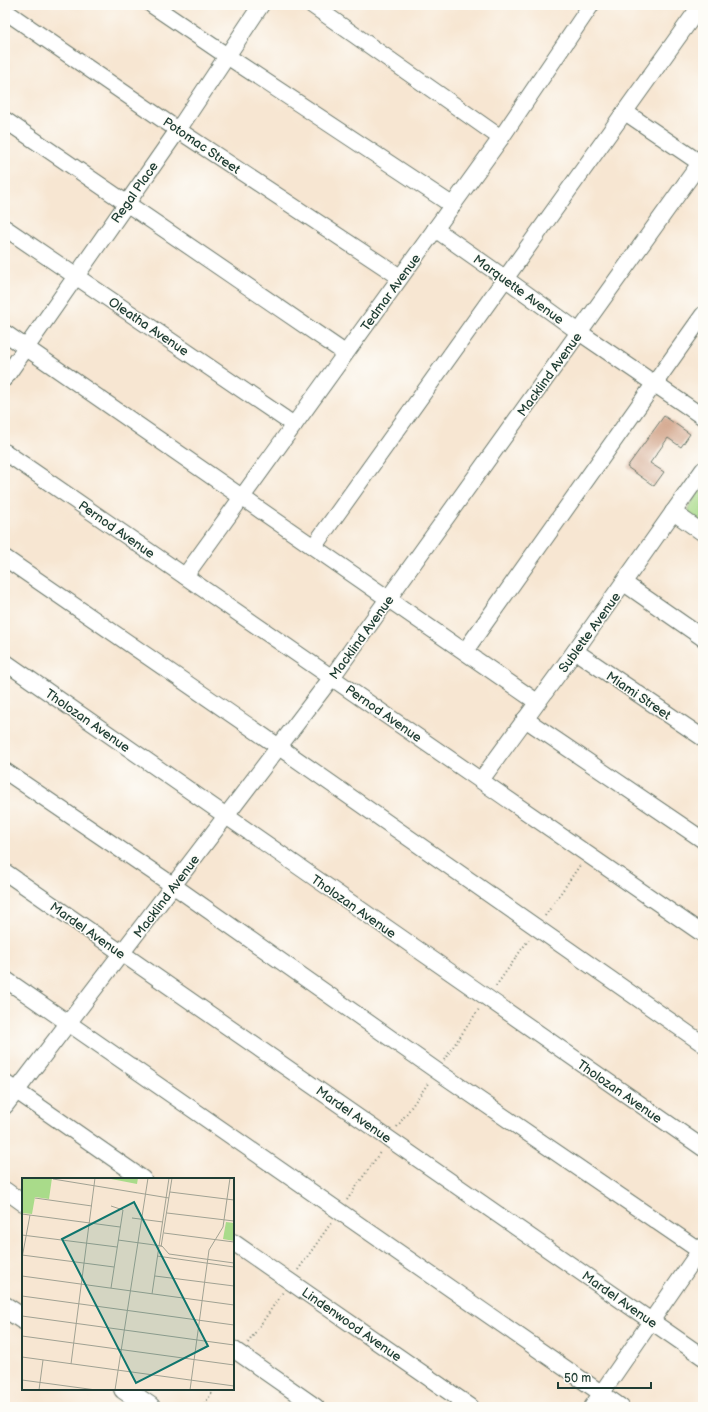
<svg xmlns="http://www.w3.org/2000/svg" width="708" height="1412" font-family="'Balsamiq Sans',sans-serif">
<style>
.green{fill:#a9db8a;stroke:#648c5f}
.building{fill:#cf9e82}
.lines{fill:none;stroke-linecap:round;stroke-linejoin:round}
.minor-casing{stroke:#6b786b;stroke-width:18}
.major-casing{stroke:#6b786b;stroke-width:22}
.path{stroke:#6b786b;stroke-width:2;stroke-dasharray:1 3;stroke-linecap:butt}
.minor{stroke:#fff;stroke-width:16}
.major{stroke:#fff;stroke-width:20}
.labels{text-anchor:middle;stroke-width:3;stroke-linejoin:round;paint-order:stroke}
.street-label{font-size:13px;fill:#1f3d34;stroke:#fdfcf7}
.inset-road{fill:none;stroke:#a1a293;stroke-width:1}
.view{fill:#0f766e;fill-opacity:0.15;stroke:#0f766e;stroke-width:2}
.inset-edge{fill:none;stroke:#1f3d34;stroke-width:2}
</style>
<rect width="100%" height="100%" fill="#fdfcf7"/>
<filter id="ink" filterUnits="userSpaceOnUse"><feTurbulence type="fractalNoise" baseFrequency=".025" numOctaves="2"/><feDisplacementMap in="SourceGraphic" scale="8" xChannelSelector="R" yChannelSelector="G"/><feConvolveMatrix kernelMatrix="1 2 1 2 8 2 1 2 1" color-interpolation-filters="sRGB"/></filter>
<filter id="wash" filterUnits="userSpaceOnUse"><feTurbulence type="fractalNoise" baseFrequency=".012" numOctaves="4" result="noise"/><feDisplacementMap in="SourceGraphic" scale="16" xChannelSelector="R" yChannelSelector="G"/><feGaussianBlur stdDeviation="0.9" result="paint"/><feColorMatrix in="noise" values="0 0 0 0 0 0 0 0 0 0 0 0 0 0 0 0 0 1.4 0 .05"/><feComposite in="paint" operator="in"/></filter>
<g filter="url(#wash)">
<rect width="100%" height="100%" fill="#f7e6d2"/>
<path class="green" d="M701,490L703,491V524C691,516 682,514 693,500C695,496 697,492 701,490Z"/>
<g id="blocks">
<path class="building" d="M664,416L690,434L681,447L668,438L650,463L664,472L654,486L627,467Z"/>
</g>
</g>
<g filter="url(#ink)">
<use href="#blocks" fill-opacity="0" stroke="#6b786b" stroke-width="1"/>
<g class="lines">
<defs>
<g id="minor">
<path d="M152,5L227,56L452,205"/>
<path d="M312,5L501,138"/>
<path d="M5,11L178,130L400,277"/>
<path d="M625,112L703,165"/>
<path d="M5,120L345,353"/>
<path d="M5,228L294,425"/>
<path d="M435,229L506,279L579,332L703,417"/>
<path d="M5,333L537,702"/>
<path d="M5,378L178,130L261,5"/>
<path d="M5,452L703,934"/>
<path d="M673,512L703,533"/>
<path d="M314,546L701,5"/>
<path d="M5,558L279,747L703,1044"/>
<path d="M185,576L501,138L591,5"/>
<path d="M624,583L703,638"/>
<path d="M465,651L703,315"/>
<path d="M575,651L703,738"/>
<path d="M5,662L703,1148"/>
<path d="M525,719L703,840"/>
<path d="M5,771L174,886L437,1071L703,1253"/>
<path d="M481,780L575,651L703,470"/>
<path d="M5,872L703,1357"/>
<path d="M5,979L621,1407"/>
<path d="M5,1083L143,1179"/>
<path d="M5,1106L332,677L703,159"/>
<path d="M5,1190L23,1203"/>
<path d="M233,1242L471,1407"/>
<path d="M233,1349L316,1407"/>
<path d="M592,1407L703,1246"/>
</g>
<g id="major">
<path d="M5,1307L23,1319"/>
<path d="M124,1389L150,1407"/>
</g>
</defs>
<use href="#minor" class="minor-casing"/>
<use href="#major" class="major-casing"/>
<g class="path">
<path d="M545,916L580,865"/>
<path d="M496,986L529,939"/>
<path d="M444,1060L479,1009"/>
<path d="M397,1127L429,1082"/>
<path d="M347,1200L381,1151"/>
<path d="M298,1270L331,1223"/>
<path d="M248,1343L283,1292"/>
<path d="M202,1407L215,1389"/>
</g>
<use href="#minor" class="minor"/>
<use href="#major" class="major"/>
</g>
</g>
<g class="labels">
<g class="street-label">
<text transform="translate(202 145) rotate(34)" y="5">Potomac Street</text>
<text transform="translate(134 192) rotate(-55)" y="5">Regal Place</text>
<text transform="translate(519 289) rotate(36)" y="5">Marquette Avenue</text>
<text transform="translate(390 292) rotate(-54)" y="5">Tedmar Avenue</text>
<text transform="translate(149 326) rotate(34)" y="5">Oleatha Avenue</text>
<text transform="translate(549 374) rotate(-54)" y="5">Macklind Avenue</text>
<text transform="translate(117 529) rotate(35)" y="5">Pernod Avenue</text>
<text transform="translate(589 632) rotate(-54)" y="5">Sublette Avenue</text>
<text transform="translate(361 637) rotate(-54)" y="5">Macklind Avenue</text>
<text transform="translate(639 695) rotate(34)" y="5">Miami Street</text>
<text transform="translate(384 713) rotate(35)" y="5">Pernod Avenue</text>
<text transform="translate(88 720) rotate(35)" y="5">Tholozan Avenue</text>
<text transform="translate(166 896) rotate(-53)" y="5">Macklind Avenue</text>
<text transform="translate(354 906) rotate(35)" y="5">Tholozan Avenue</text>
<text transform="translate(88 930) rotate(35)" y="5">Mardel Avenue</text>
<text transform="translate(620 1091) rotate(35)" y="5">Tholozan Avenue</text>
<text transform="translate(354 1114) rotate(35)" y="5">Mardel Avenue</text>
<text transform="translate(620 1299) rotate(35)" y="5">Mardel Avenue</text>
<text transform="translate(352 1324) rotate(35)" y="5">Lindenwood Avenue</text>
</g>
</g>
<g transform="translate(22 1178)">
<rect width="212" height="212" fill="#f7e6d2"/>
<path d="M0,0H30L27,21L13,19L10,36L0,35ZM84,0H116L115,6ZM204,44L212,45V63L201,61Z" fill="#a9db8a"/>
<path class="inset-road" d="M31,1L147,20M148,14L212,22M13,20L70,28M89,28L101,32L89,110M145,35L212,43M0,36L98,49M110,40L141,44M142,55L212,64M0,57L95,69M96,62L140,68L147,76L212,85M139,69L150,0M0,77L92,89M135,78L212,89M0,80L8,37M0,98L212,127M133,98L212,108M130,116L147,0M0,118L212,147M0,138L212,167M0,158L212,187M0,179L212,208M49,186L73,0M0,202L74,212M17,212L21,182M93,212L126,0M168,212L187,72L201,49L208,0"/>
<path class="view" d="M112,24L186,168L114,205L40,61Z"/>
<rect width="212" height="212" class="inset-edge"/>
</g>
<rect width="708" height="1412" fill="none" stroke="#fdfcf7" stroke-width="20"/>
<path d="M558 1382v6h93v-6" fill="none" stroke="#1f3d34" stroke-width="2"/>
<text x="564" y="1382" font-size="12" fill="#1f3d34" stroke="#fdfcf7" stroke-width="3" paint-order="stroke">50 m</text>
</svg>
